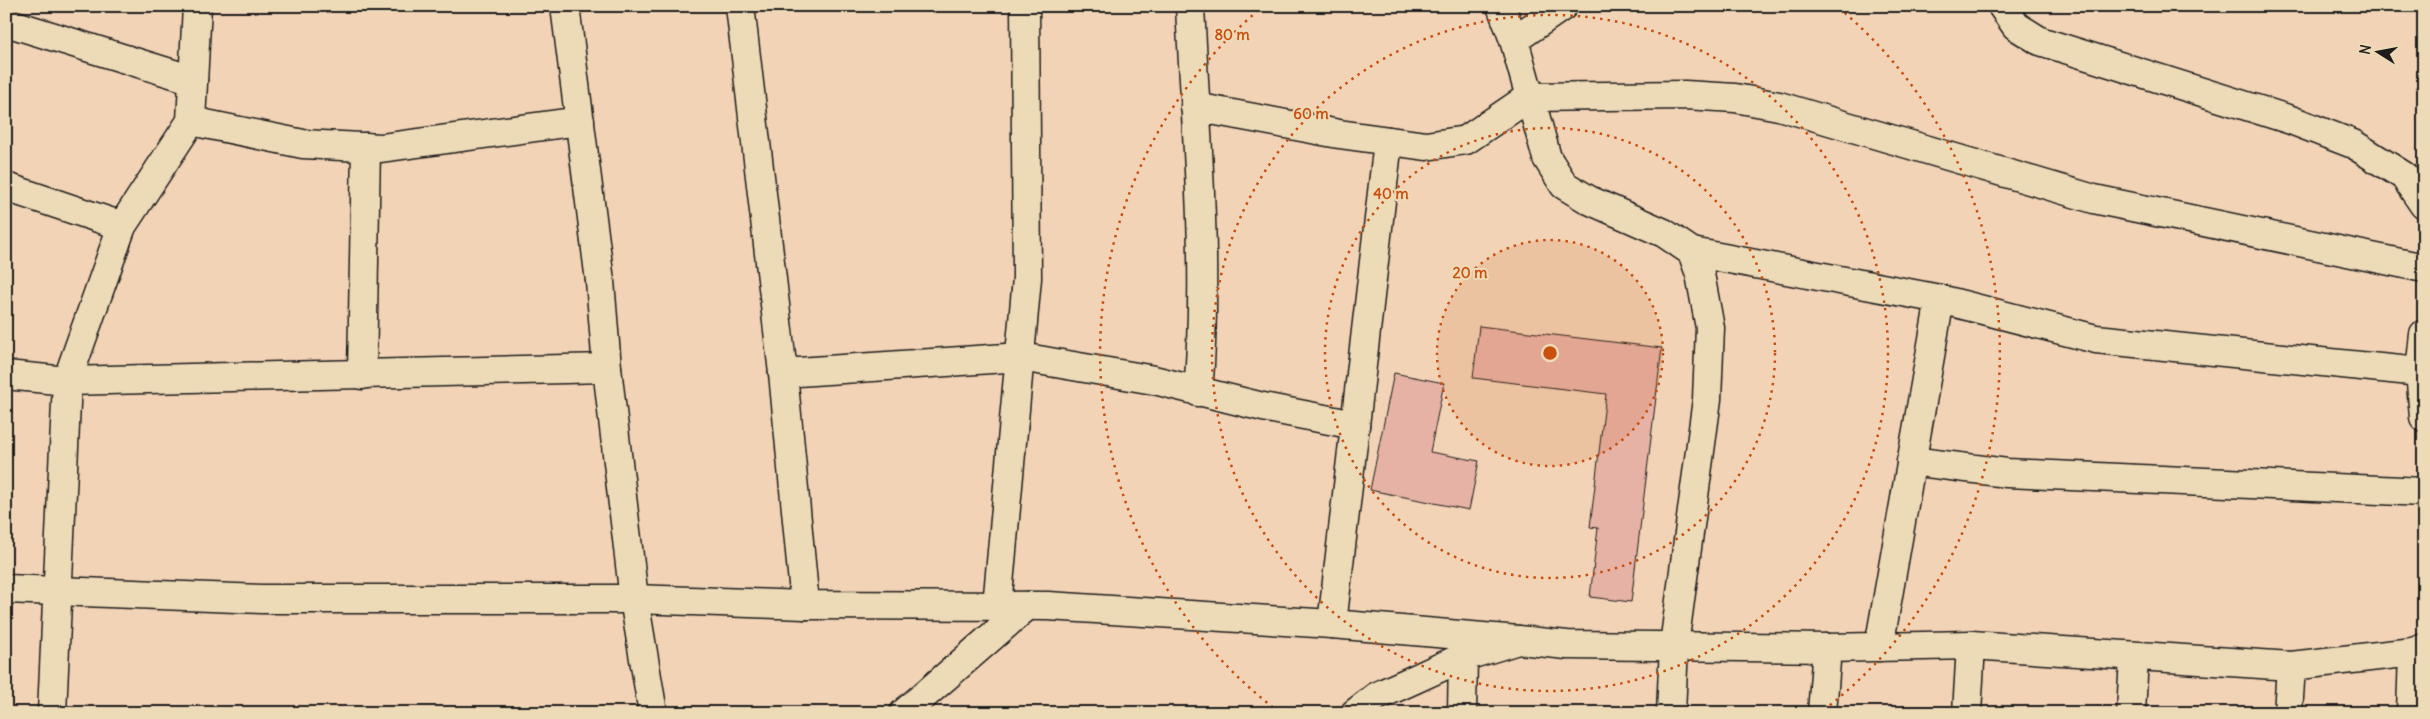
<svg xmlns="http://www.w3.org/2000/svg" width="2430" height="719" font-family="Delius,sans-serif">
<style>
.building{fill:#e6b2a5;stroke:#1c1c1c}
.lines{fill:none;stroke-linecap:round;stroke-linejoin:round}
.street-casing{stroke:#1c1c1c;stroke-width:31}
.secondary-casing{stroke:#1c1c1c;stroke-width:31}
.street{stroke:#eddab7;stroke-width:28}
.secondary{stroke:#eddab7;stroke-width:28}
.ring{fill:none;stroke:#c9500e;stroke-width:2.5;stroke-dasharray:2.5 5}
.centre{fill:#c9500e;stroke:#eddab7;stroke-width:2.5}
.ring-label{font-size:15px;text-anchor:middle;font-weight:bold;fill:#c9500e;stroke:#eddab7;stroke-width:4;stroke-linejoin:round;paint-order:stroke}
</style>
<rect width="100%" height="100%" fill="#f2d3b6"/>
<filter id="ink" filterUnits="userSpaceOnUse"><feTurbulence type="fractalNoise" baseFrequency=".02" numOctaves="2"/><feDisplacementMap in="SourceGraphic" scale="10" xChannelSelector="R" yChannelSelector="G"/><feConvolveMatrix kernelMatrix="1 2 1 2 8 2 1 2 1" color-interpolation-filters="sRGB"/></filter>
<g filter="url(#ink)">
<g class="building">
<path d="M1479,326L1662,348L1631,602L1590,597L1598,528L1590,527L1606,394L1473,378Z"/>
<path d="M1394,373L1444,383L1430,452L1479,461L1469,510L1370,490Z"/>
</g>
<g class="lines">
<defs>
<g id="street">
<path d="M565,6L600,281L607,368L634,599L653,713"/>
<path d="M740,6L783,373L805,605"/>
<path d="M1190,6C1196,135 1209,264 1198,392"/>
<path d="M1501,6L1514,40L1547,158L1564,185L1589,200L1664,233L1692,252L1700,274L1710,328L1707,399L1674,645L1671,713"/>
<path d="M2002,6L2016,26L2040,41L2291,120L2353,144L2404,176L2424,205"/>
<path d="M6,22L193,80"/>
<path d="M1514,40L1563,6"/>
<path d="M1195,107L1339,134L1426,146L1466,140L1529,97L1685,95L1735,98L1779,106L2094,199L2424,268"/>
<path d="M191,121L303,144L381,148L580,121"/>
<path d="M6,187L122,226"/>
<path d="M1692,252L1940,299L2096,339L2420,372"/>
<path d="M2424,334L2420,372L2424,417"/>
<path d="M783,373L1021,357L1154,380L1263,407L1355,425"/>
<path d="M6,375L67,381L607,368"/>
<path d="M362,375L366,147"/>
<path d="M1911,461L2007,473L2424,492"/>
<path d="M6,589L262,599H634L805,605L1048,606L1332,624L1518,640"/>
<path d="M997,606L1027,278L1025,6"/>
<path d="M1332,624L1388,141"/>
<path d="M1879,647L1940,299"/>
<path d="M52,713L67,381L122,226L191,121L197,6"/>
<path d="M904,713L1027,606"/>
<path d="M1462,713L1463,657"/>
<path d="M1822,713L1827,648"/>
<path d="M1967,713L1971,645"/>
<path d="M2131,713L2134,657"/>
<path d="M2288,713L2291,666"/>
<path d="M2411,713L2413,652"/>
</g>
<path id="secondary" d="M1355,713L1377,696L1415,679L1463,657L1518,640L1567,645L1827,648L1971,645L2291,666L2413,652L2424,648"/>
</defs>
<use href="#street" class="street-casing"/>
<use href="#secondary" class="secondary-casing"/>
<use href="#street" class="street"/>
<use href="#secondary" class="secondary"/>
</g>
</g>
<circle cx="1550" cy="353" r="113" fill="#c9500e" fill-opacity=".12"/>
<g class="ring">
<circle cx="1550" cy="353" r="113"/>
<circle cx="1550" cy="353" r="225"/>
<circle cx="1550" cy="353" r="338"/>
<path d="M1279 712A450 450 0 0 1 1261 8M1839 8A450 450 0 0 1 1821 712"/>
</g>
<circle cx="1550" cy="353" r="8" class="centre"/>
<g class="ring-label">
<text x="1232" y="40">80 m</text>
<text x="1311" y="119">60 m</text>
<text x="1391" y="199">40 m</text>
<text x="1470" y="278">20 m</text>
</g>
<rect width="2430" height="719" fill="none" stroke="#eddab7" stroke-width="25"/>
<rect x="12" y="12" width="2405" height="694" fill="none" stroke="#1c1c1c" stroke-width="2" filter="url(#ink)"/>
<g transform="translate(2378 52) rotate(281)" stroke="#eddab7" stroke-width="4" paint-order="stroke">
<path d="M0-4L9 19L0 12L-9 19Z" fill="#1c1c1c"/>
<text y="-8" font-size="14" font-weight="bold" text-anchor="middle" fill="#1c1c1c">N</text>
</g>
</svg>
